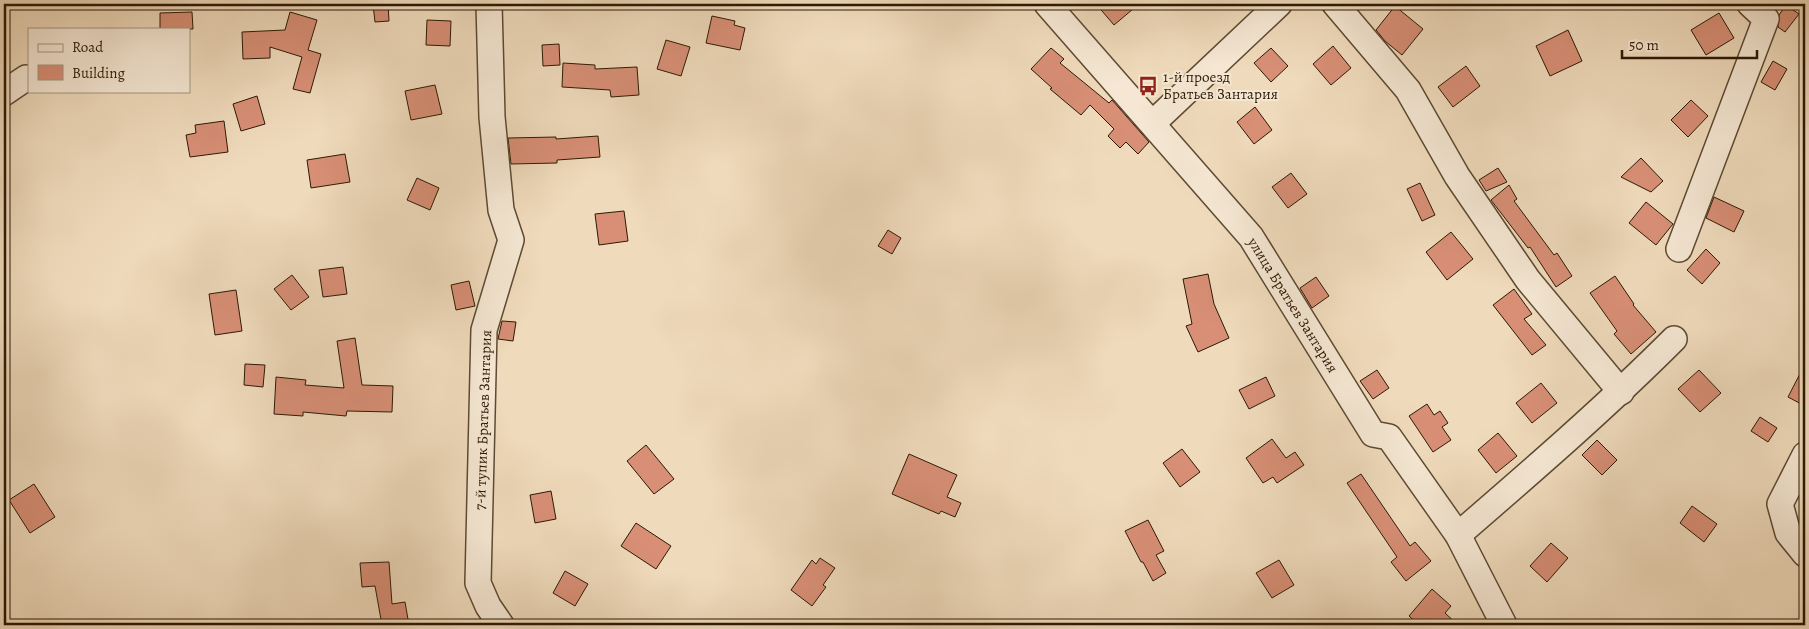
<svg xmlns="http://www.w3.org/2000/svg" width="1809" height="629" font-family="Alegreya,serif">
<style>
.building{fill:#d88f76;stroke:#2b1a04}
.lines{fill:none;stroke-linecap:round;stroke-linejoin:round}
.minor-casing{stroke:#5c4a32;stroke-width:28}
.minor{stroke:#f5e7d3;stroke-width:25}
.labels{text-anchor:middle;stroke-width:4;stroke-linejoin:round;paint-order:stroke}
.poi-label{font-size:15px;fill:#2b1a04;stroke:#f5e7d3;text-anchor:start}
.street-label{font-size:15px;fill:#2b1a04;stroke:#f5e7d3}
</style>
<rect width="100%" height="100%" fill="#efdabb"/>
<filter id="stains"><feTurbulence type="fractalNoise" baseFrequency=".004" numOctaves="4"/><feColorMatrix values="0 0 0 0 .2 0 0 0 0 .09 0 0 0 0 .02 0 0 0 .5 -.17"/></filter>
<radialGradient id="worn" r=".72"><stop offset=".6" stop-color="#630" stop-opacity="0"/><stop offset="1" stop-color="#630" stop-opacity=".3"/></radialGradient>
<g class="building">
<path d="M373,4H388L389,21L375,22Z"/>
<path d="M1096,4H1139L1114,25Z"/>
<path d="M1786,5L1799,14L1785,32L1778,27L1779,15Z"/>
<path d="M1395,6L1423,29L1402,55L1385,41L1376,30Z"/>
<path d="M192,12L193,29H160V13Z"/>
<path d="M290,12L317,20L308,50L321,54L310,93L293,89L302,57L270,47V58L243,59L242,32L285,30Z"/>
<path d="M1719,13L1734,38L1706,55L1691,30Z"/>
<path d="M712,16L735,21L734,25L745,28L740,50L706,43Z"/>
<path d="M427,20L451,21L450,46L426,45Z"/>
<path d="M1568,30L1582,61L1550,76L1536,46Z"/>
<path d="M666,40L690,47L681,76L657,69Z"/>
<path d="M559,44L560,65L543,66L542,45Z"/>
<path d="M1333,46L1351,68L1331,85L1313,64Z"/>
<path d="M1051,48L1064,59L1060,63L1109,103L1112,100L1149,142L1138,154L1126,142L1120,148L1108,136L1114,129L1090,105L1081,115L1050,89L1052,88L1031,69Z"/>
<path d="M1271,48L1288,66L1271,82L1254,63Z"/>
<path d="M1773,61L1787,69L1775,90L1761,82Z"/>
<path d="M563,63L595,65V69L637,67L639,95L611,97L610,90L562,87Z"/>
<path d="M1466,66L1480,86L1453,107L1438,87Z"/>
<path d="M435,85L442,114L411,120L405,91Z"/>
<path d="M257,96L265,124L241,131L233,104Z"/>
<path d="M1691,100L1708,116L1688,137L1671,120Z"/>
<path d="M1255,107L1272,130L1254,144L1237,122Z"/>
<path d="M224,121L228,152L190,157L186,135L196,133L195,125Z"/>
<path d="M598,136L600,157L557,160V163L511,164L508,138L556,137V139Z"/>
<path d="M345,154L350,182L311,188L307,160Z"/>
<path d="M1641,158L1663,181L1651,192L1621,177Z"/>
<path d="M1498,168L1507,182L1486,191L1479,180Z"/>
<path d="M1291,173L1307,194L1288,208L1272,187Z"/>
<path d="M417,178L439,188L430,210L407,200Z"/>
<path d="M1420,183L1435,215L1422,221L1407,189Z"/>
<path d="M1509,185L1517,199L1514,201L1554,255L1557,253L1572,276L1556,287L1530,247L1528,248L1491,200Z"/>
<path d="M1714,197L1744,211L1734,232L1706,218Z"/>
<path d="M1646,202L1673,224L1656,245L1629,223Z"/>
<path d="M624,211L628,241L599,245L595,214Z"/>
<path d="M888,230L901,238L892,254L878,246Z"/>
<path d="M1451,232L1473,259L1447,280L1426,252Z"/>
<path d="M1706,249L1720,263L1702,284L1687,270Z"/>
<path d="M343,267L347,294L323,297L319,270Z"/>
<path d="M1208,274L1214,304L1229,338L1198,352L1186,326L1192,324L1183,279Z"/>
<path d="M292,275L309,297L291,310L274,289Z"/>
<path d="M1615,276L1634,304L1633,305L1656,332L1631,354L1614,334L1617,331L1590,293Z"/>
<path d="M1316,277L1329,296L1312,308L1300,288Z"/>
<path d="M469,281L475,306L456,310L451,285Z"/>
<path d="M1514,289L1532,314L1524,319L1546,345L1532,355L1493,305Z"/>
<path d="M236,290L242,331L215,335L209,294Z"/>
<path d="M502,321L516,322L513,341L498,339Z"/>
<path d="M355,338L362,385L393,386L392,412L347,411L346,416L303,412V416L274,414L276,377L306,380L305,385L344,388L337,341Z"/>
<path d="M245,364L265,365L263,387L244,385Z"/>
<path d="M1805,364V406L1788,397Z"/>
<path d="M1377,370L1389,388L1373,399L1360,381Z"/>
<path d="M1699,370L1721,393L1700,412L1678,389Z"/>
<path d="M1266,377L1275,396L1249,409L1239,390Z"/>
<path d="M1541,383L1557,403L1532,423L1516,403Z"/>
<path d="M1427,404L1434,415L1440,411L1448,423L1442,427L1451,440L1433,452L1409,416Z"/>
<path d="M1760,417L1777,428L1768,442L1751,431Z"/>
<path d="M1498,433L1517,456L1496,473L1478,450Z"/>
<path d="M1272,439L1286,458L1295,452L1304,465L1277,483L1273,477L1263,483L1246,458Z"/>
<path d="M1597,440L1617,460L1602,475L1582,455Z"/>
<path d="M646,445L674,479L654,494L627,461Z"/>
<path d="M1182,449L1200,472L1180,487L1163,463Z"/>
<path d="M909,454L957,475L947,497L961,503L955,517L941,511L939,514L892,494Z"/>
<path d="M1361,474L1410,546L1415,542L1431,561L1406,581L1391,562L1397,557L1347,483Z"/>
<path d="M34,484L55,517L30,533L9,500Z"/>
<path d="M551,491L556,519L535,523L530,495Z"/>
<path d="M1692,506L1717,524L1704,542L1680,523Z"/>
<path d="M1148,520L1164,551L1156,555L1166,573L1153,581L1143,562H1141L1125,531Z"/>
<path d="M636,523L671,546L656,569L621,546Z"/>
<path d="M1551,543L1568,558L1547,582L1530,566Z"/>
<path d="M820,558L835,568L823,585L826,587L812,606L791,590L812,560L816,564Z"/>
<path d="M1279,560L1294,585L1272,598L1256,573Z"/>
<path d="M389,562L392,604L405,602L409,625H382L375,586L362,587L360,563Z"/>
<path d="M565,571L588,584L575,606L553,593Z"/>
<path d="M1432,589L1451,606L1445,613L1458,625H1419L1409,616Z"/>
</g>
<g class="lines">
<defs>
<g id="minor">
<path d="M489,4L492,117L501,210L511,240L484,330L478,583L488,606L501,625"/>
<path d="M1047,4L1251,237L1373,434L1389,437L1458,535L1504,625"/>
<path d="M1335,4L1408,90L1457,176L1528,280L1621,392"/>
<path d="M4,93L26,78"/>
<path d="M1153,123L1279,4"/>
<path d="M1679,249L1766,19L1750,4"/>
<path d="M1805,455L1780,504L1788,533L1805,554"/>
<path d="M1458,535C1532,471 1605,408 1674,339"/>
</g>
</defs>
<use href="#minor" class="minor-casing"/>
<use href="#minor" class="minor"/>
</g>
<defs>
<symbol id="bus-bare" viewBox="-9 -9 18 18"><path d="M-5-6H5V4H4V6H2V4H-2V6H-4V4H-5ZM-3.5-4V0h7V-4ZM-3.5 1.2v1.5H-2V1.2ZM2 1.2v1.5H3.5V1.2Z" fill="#8f2418" stroke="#f5e7d3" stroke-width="2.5" paint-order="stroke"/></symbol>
</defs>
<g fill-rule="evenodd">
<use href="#bus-bare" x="1134" y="72" width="28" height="28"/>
</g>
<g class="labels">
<g class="poi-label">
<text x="1163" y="82">1-й проезд<tspan x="1163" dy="17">Братьев Зантария</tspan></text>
</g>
<g class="street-label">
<text transform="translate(1293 305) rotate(58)" y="5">улица Братьев Зантария</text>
<text transform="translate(483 420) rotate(-88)" y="5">7-й тупик Братьев Зантария</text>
</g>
</g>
<rect width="1809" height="629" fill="none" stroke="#efdabb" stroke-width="20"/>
<rect x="5" y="5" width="1799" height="619" fill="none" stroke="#2b1a04" stroke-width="2.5"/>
<rect x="10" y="10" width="1789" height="609" fill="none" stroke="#2b1a04"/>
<rect x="28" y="28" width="162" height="65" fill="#f5e7d3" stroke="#a49580"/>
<rect x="38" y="44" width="25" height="8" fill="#f5e7d3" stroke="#a49580"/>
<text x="72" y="52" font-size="15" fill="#2b1a04">Road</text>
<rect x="38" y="65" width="25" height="15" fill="#d88f76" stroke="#a49580"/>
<text x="72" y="78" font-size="15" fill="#2b1a04">Building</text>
<path d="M1622 50v8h135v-8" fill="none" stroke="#2b1a04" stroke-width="2.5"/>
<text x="1629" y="50" font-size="15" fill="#2b1a04" stroke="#f5e7d3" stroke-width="4" paint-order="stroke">50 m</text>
<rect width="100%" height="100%" filter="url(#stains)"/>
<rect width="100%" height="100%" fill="url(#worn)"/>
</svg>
